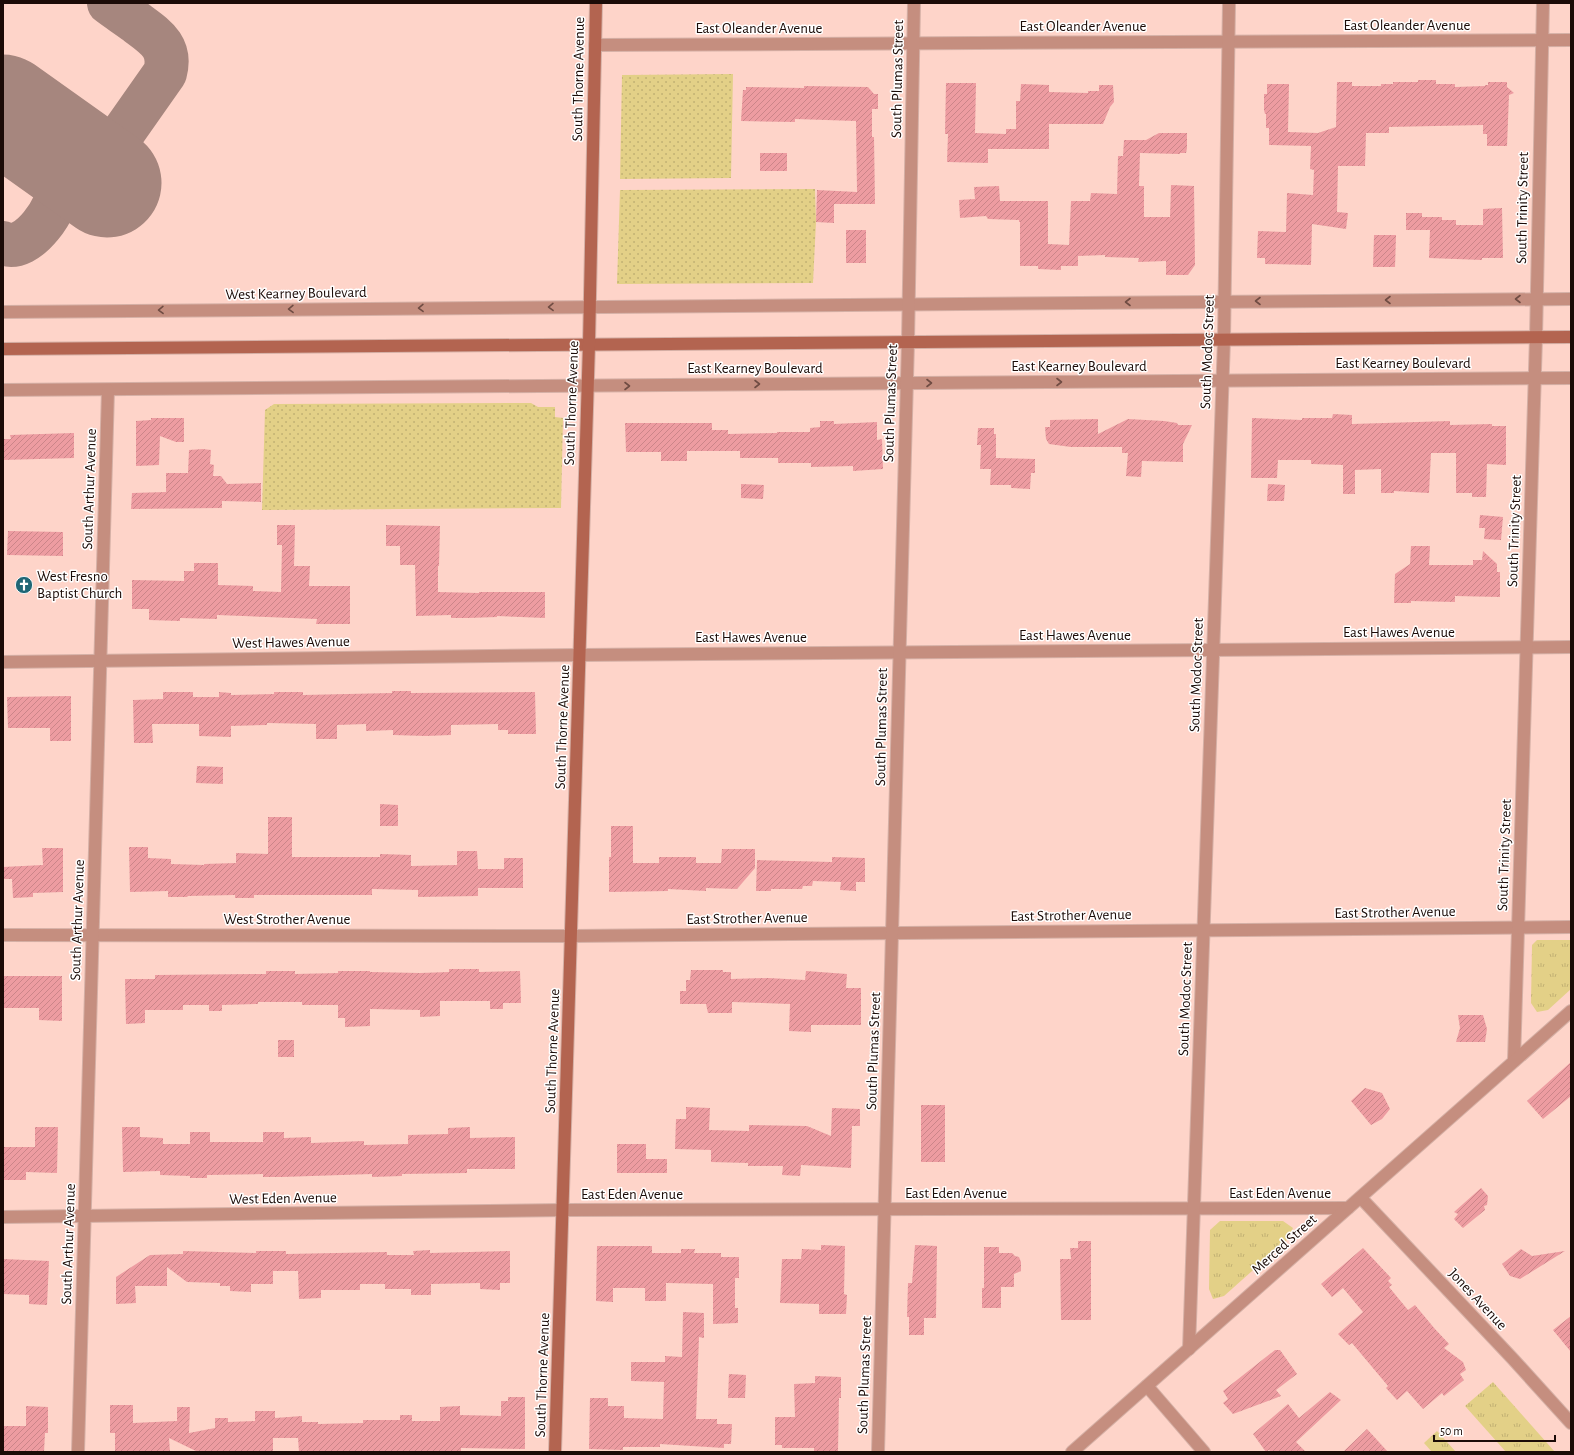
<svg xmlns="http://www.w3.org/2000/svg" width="1574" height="1455" font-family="'Alegreya Sans',sans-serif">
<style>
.grass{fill:url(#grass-tufts)}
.park{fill:url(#park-dots)}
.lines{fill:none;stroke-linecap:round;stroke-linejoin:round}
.taxiway{stroke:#a6867e;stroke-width:44}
.runway{stroke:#a6867e;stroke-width:109}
.building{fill:url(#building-hatch)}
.minor-casing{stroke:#d5b0a6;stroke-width:14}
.tertiary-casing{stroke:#d5b0a6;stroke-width:14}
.secondary-casing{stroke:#d5b0a6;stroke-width:14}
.minor{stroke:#c58e7f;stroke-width:12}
.tertiary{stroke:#c58e7f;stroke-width:12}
.secondary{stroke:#b36450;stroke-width:12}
.oneway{stroke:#704c43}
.labels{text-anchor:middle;stroke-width:3;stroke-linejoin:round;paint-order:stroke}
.street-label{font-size:15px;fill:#1b0b07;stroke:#fff}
.poi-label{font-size:15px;fill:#1b0b07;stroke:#fff;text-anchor:start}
</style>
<defs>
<pattern id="grass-tufts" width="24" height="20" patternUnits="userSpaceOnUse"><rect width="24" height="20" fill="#e3d087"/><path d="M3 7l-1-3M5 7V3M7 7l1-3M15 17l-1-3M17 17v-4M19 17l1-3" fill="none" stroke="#c2b173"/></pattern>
<pattern id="park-dots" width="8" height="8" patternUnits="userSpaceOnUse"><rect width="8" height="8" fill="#e3d087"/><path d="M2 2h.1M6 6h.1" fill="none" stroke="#c2b173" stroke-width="1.8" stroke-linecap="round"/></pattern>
<pattern id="building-hatch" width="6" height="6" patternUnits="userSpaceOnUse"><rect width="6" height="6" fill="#ed9ca1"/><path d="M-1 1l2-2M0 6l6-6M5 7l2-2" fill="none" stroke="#cb8589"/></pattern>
</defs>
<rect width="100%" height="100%" fill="#fed4c9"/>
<g class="grass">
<path d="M1537,940H1571V989L1548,1010L1537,1012L1531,1003L1532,945Z"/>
<path d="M1220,1221H1283L1293,1228L1288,1239L1224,1296L1213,1299L1209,1289L1210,1230Z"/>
<path d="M1493,1382L1555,1452H1506L1465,1406Z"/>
<path d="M1437,1431L1456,1452H1432L1424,1443Z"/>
</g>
<g class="park">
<path d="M733,74L731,178L620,179L622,75Z"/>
<path d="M815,189L816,222L813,283L617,284L620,190Z"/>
<path d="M531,403L538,407H555V417L563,418L561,508L262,510L265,410L274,404Z"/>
</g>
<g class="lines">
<g class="taxiway">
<path d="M44,138C67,152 88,170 113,147L165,73C172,47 156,37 137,23C128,16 118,10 109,3"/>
<path d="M3,243C28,255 60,205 60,184C60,166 52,153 44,138"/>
</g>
<path class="runway" d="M3,109L107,183"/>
</g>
<g class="building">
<path d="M1418,80H1436V84H1455V87L1485,86V85H1488V82H1507V87L1514,93L1509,95L1507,146H1487V134H1483V125L1389,127V133H1366L1365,166H1338L1337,212L1348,213L1346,229L1312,224L1311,265L1265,264V258H1257L1258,231L1286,232L1287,193L1313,195L1314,170L1310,169L1311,146L1269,145V128H1266V114H1265L1264,110V94H1267V84H1289L1288,132L1318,133L1336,127L1337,82H1352V86H1381V84H1393V82H1418Z"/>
<path d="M946,83H976L975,133L1006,134V129H1016V101H1020L1021,84L1049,85V92L1088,93V91H1099V85H1113L1114,102L1110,107L1103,124H1049V149H988V163L947,162L948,134H945Z"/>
<path d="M804,86L868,87L874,94H878V109H872V137H874L875,204H834V223L816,222L817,190L857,192L856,121L795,119V122L741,121L743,90H746V87L804,88Z"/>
<path d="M1159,133H1187V148L1186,153H1180V154L1140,153L1139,186H1144V217H1170L1171,185L1194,186L1195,265L1188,275H1166V261L1138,262L1139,258L1105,257V255L1078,256V266H1061V270L1038,269V266H1020V222H1019V220L988,219L986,216L960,218L959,200L975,199L974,187L999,186L1000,201H1048V244L1069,245L1071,201H1090L1091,193L1117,194L1118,156H1123L1124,140H1146Z"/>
<rect x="760" y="153" width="27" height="18"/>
<path d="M1502,208L1503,258H1482V260L1429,258L1430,230H1406V213H1422V217H1442V220H1456V225H1483V209Z"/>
<rect x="846" y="230" width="20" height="33"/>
<path d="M1374,235H1396L1395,267H1373Z"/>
<path d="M1333,414L1352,415V424L1450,421V425L1492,424V426H1506V465L1487,464L1486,497H1472V493H1456V453H1431L1429,493L1394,491V493H1381V469L1355,470V494H1343V465L1311,464V460H1278L1277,478H1251L1252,418L1302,420V418H1332Z"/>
<path d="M151,418H184V442H176L160,436L159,465L136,466V421L151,420Z"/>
<path d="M1098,419V434L1128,419L1164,421L1177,423L1178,425H1192L1183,444V462L1142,461L1141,477L1126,476L1128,453H1122V447H1070H1071L1049,444L1046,439L1045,427H1050V420Z"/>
<path d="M820,421H834V424L877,422V440L882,439L883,469L853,471V466L811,467V463H778V458H740V451H687V461H661V452H626L625,423H712V430H728V434L777,433V432H810V428L820,427Z"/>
<path d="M978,428H994V434H996V458L1035,459V473H1031L1030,489L1011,488V485H990L991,469H980L981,445H977Z"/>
<path d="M74,433V458L3,460V439H11L10,435Z"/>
<path d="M203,449L211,450L210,464L214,465L213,476H221L227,484L261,483V502L222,501V508L131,509L132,493L166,492V473H188L189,450Z"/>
<path d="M741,484L764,485L763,499L741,498Z"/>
<path d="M1268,484L1285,485L1284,501H1267Z"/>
<path d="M1480,515L1503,517L1501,540L1484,539L1485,528H1479Z"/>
<path d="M277,525H295L294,566H310L309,586H350V624H316L317,619L217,615V619L180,618V621L149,620V609H132V580L184,581V571H194V563H218V585L253,586V591L281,592L282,545H277Z"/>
<path d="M386,525L440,526L439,566H438V592L479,593V592H545V618L497,616V617L468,618H451V615L416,616L415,565H400V546H386Z"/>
<path d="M8,531L63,532V556L7,555Z"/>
<path d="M1411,546H1430L1429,565H1473V560H1482L1483,551L1497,564V572H1500V597L1455,596V602L1411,601V603H1394L1395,574L1410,564Z"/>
<path d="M392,691H411V693L535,692L536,734H508V730H498V724L451,725V735L426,736L393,735V730L366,731V724L337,725V739H316V724L267,723V725L231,726V737L199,736V724H152L153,743H134L133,700L163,699V692H193V697H219V692L231,693V695L274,694V692H303V695L392,693Z"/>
<path d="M71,696V741H50V728H8L7,697Z"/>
<path d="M197,766L223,767V784L196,783Z"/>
<path d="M380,804L398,805V826H380Z"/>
<path d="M268,817H292V857H380V854L411,855V866L457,865V851H477L478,869H504V858H523V888H478V896L418,897V890L372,889V895H254V898H235V895L188,896L187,897H168V891L130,892L129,847H148V858L171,859V864L204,865V864L236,863V853L268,854Z"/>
<path d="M611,826H633V863H659V857H696V863H721L722,849H755V868L737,889L706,888V891L668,889V891L609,892V857H611Z"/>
<path d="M42,848H63V892L33,893V897L13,898L12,879H3V867L43,865Z"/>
<path d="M832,857L865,858V882H856V891L840,890L841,882L813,881L812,886H803L802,889H771V891H756L757,860L832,862Z"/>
<path d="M449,969H479V972L520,971L521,1003H503V1009H490V1001H440V1016L420,1017V1010L370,1009V1026L345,1027V1018H338V1005H302V1002H258V1004L222,1005V1011H209V1005H183V1010H145V1023L126,1024L125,979H155V975L266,974V971H295V974L338,973V971H370V972L420,973L449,972Z"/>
<path d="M691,970H723V972H731V979L768,978L805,980L806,971L847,974L846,988H861V1025H811V1032L789,1031L790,1004L732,1002V1013H708L706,1004H680V991H686V980H690Z"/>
<path d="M3,976H62V1021L39,1020V1008H3Z"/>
<path d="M1458,1015H1483L1487,1029L1485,1042H1456L1460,1028Z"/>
<rect x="278" y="1040" width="16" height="17"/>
<path d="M1571,1062V1096L1543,1119L1527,1101Z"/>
<path d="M1365,1088L1382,1093L1390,1109L1382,1119L1371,1125L1351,1101Z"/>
<rect x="921" y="1105" width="24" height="57"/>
<path d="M686,1107L710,1108L709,1130L749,1131V1125L807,1126L831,1136L832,1108L860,1109V1126H852L851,1168L801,1165L800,1176L782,1175L783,1166H748V1163L711,1162V1150L675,1149L676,1119H686Z"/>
<path d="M35,1127H58L57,1173L26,1172V1180H3V1147H35Z"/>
<path d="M122,1127H140V1137L163,1138V1144H190V1132H210V1142H263V1132H284V1138L311,1137V1143L364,1141V1145L408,1144V1135L448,1134V1128L470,1127V1138L515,1137V1169H467V1173L402,1174V1176L372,1177V1174L282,1177H263V1174L207,1175V1178H190V1176L160,1175V1171L123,1172Z"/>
<path d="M617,1144H646V1159H667V1173H617Z"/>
<path d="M1481,1188L1488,1196L1487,1205L1484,1206L1485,1210L1463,1228L1454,1219L1458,1214L1454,1212Z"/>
<path d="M1078,1241H1091V1320H1061L1060,1259H1071L1070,1248H1078Z"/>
<path d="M821,1245L845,1246L844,1294L847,1295L846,1314H819V1304L780,1303L782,1259H801L802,1249L821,1250Z"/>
<path d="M915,1245L937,1246L936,1318H924V1335H909V1317H907L908,1283H912Z"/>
<path d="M597,1246H652V1253H681V1249H695L694,1253H721V1257H739V1278H735V1308H738V1323L713,1324V1284L666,1283V1301H645V1288H613V1302L596,1301Z"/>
<path d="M984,1247H999V1253H1012L1015,1256L1019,1257L1021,1262V1271L1014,1274V1287H1001V1308H982V1288H984Z"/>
<path d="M1363,1248L1391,1278L1388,1281L1392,1285L1389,1287L1408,1310L1415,1305L1435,1329L1449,1344L1444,1348L1463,1362L1466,1370L1460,1374L1464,1380L1444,1396L1442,1393L1423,1409L1407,1391L1397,1400L1386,1388L1388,1386L1352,1343L1349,1345L1338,1334L1363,1312L1343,1288L1332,1297L1321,1284Z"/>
<path d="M1521,1249L1532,1256L1565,1251L1520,1279L1510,1276L1502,1264Z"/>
<path d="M430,1250V1253L510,1251V1283H500V1290L480,1289V1283L431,1284V1295H411V1289H385V1284H360V1290H321V1298L299,1299L298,1271H273V1284H251V1292L230,1291V1286H220V1283L187,1282L167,1267V1286H135L136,1303L116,1304V1277L150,1255L183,1254V1251L256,1253V1251H286V1254L387,1252V1255H414L413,1251Z"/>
<path d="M3,1259L49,1261L47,1305L29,1304V1295L3,1294Z"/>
<path d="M683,1312L704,1313V1338L699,1337L696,1419H717V1424H732L731,1444H724V1448L660,1444V1447H623V1450L589,1449L590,1398H608V1406H624V1418L663,1419L664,1382L631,1381V1362H665V1356L682,1357Z"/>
<path d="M1571,1316V1352L1553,1330Z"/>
<path d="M1275,1350H1280L1297,1374L1276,1390L1281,1396L1233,1414L1223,1403L1228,1399L1223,1391Z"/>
<path d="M729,1374L746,1375L745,1398H728Z"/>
<path d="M815,1376L841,1377V1398H839L838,1451H814V1448H782V1445H775V1417H795L794,1384L815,1383Z"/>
<path d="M1330,1392L1341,1400L1296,1442L1306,1452H1271L1269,1450L1266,1452L1253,1434L1288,1404L1299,1418Z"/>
<path d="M508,1397H525V1449L461,1448V1451H430L299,1452L298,1438H273V1452H198L169,1438L170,1452H141V1451H115V1433H110V1405H133V1423L177,1421V1407H190L189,1433L215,1428V1418H228V1422L255,1421V1411H275V1418L302,1416V1422H318V1424L363,1423V1420H400V1415H412V1421H440V1407L460,1406V1415L501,1416V1401H508Z"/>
<path d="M26,1406L48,1407V1433H45L44,1452H3V1426H26Z"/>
<path d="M1367,1429L1388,1452H1343Z"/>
</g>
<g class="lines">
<defs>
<g id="minor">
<path d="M595,45L1571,40"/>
<path d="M3,312L1571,299"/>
<path d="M3,390L1571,378"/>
<path d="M3,662L580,655L1571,647"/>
<path d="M3,935L572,936L1571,927"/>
<path d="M1514,1061L1536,337"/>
<path d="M1361,1198L1512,1358L1571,1423"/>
<path d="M3,1217L564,1210L1348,1208"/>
<path d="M1189,1349L1224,339L1229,3"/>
<path d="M1147,1386L1204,1452"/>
<path d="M78,1452L108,390"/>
<path d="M878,1452L908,341L914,3"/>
<path d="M1072,1452L1571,1011"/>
</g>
<path id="tertiary" d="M1536,337L1543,3"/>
<g id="secondary">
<path d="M3,349L1571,337"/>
<path d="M555,1452L589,344L596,3"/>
</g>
</defs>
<use href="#minor" class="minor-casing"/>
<use href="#tertiary" class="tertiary-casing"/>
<use href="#secondary" class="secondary-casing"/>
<use href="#minor" class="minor"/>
<use href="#tertiary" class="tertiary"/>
<use href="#secondary" class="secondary"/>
</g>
<defs><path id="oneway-chevron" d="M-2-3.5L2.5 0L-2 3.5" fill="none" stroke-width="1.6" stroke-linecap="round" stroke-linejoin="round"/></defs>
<g class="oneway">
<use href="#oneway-chevron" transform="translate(1518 299) rotate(180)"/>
<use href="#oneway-chevron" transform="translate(1388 300) rotate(180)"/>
<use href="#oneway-chevron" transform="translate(1258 301) rotate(180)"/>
<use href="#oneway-chevron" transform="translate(1128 302) rotate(180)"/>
<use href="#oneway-chevron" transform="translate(551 307) rotate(179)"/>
<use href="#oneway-chevron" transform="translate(421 308) rotate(179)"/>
<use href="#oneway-chevron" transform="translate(291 309) rotate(179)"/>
<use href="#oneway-chevron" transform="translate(161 310) rotate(179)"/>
<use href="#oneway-chevron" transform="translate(1059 382)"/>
<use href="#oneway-chevron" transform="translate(929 383)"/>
<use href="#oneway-chevron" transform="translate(757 384)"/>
<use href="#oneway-chevron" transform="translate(627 386)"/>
</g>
<defs>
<symbol id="church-disc" viewBox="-11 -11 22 22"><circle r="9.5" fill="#1f6675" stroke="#fff"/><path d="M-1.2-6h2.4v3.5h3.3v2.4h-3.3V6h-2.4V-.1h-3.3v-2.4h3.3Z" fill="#fff"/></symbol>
</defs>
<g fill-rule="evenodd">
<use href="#church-disc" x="14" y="575" width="20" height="20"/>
</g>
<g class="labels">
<g class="street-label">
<text x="1407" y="30">East Oleander Avenue</text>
<text x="1083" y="31">East Oleander Avenue</text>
<text x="759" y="33">East Oleander Avenue</text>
<text transform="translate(578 79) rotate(-89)" y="5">South Thorne Avenue</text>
<text transform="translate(897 79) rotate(-89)" y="5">South Plumas Street</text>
<text transform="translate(1522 208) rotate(-89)" y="5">South Trinity Street</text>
<text transform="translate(296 293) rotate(-1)" y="5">West Kearney Boulevard</text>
<text transform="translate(1207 352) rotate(-88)" y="5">South Modoc Street</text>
<text x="1403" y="368">East Kearney Boulevard</text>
<text x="1079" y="371">East Kearney Boulevard</text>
<text x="755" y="373">East Kearney Boulevard</text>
<text transform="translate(571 403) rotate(-88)" y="5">South Thorne Avenue</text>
<text transform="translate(890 403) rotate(-88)" y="5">South Plumas Street</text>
<text transform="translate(89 489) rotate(-88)" y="5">South Arthur Avenue</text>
<text transform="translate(1514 531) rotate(-88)" y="5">South Trinity Street</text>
<text x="1399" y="637">East Hawes Avenue</text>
<text x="1075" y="640">East Hawes Avenue</text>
<text x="751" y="642">East Hawes Avenue</text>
<text transform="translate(291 642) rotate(-1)" y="5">West Hawes Avenue</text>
<text transform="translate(1196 675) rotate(-88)" y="5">South Modoc Street</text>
<text transform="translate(562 727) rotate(-88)" y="5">South Thorne Avenue</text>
<text transform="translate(881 727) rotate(-89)" y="5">South Plumas Street</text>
<text transform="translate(1504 855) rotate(-88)" y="5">South Trinity Street</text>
<text transform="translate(1395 912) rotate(-1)" y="5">East Strother Avenue</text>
<text transform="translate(1071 915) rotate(-1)" y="5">East Strother Avenue</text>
<text transform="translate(747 918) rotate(-1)" y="5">East Strother Avenue</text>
<text x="287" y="924">West Strother Avenue</text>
<text transform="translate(77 920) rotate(-88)" y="5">South Arthur Avenue</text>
<text transform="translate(1185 999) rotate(-88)" y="5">South Modoc Street</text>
<text transform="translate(552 1051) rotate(-88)" y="5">South Thorne Avenue</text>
<text transform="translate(873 1051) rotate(-88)" y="5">South Plumas Street</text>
<text x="956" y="1198">East Eden Avenue</text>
<text x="1280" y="1198">East Eden Avenue</text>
<text x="632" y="1199">East Eden Avenue</text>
<text transform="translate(283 1198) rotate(-1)" y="5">West Eden Avenue</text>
<text transform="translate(68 1244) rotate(-88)" y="5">South Arthur Avenue</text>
<text transform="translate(1284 1244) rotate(-42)" y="5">Merced Street</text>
<text transform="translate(1478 1299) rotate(47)" y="5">Jones Avenue</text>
<text transform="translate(542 1375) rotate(-88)" y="5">South Thorne Avenue</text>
<text transform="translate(864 1375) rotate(-88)" y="5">South Plumas Street</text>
</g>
<g class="poi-label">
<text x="37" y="581">West Fresno<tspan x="37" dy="17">Baptist Church</tspan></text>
</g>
</g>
<rect width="1574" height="1455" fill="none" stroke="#1b0b07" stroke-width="8"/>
<path d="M1434 1435v6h121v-6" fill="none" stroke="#1b0b07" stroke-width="2"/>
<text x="1440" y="1435" font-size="12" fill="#1b0b07" stroke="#ffffff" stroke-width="3" paint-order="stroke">50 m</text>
</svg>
